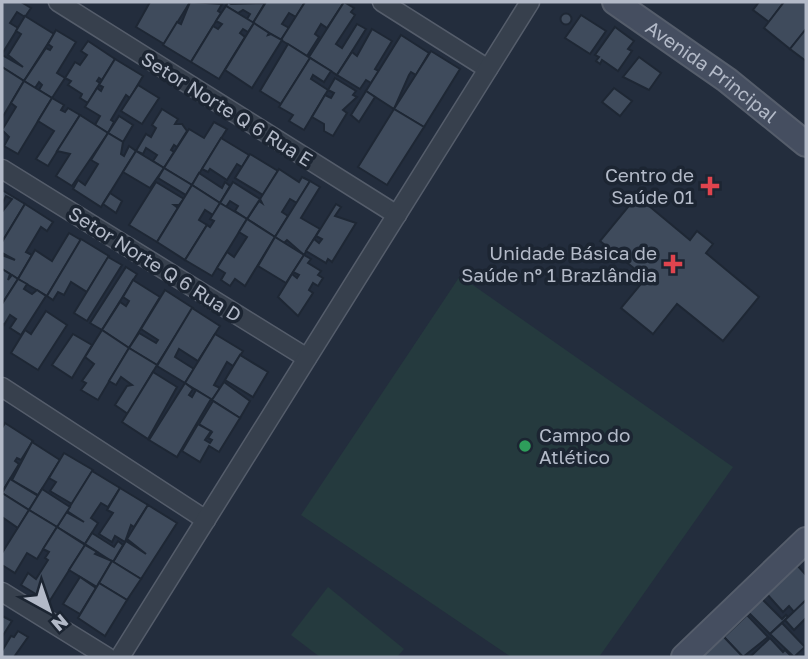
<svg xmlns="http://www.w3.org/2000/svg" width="808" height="659" font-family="'Golos Text',sans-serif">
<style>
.pitch{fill:#253a3e}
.building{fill:#3f4b5c;stroke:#1e2734;stroke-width:2}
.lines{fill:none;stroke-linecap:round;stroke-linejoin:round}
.street-casing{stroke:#555d6b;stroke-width:21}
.secondary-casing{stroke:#555d6b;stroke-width:28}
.street{stroke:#37404d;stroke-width:18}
.secondary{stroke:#454e60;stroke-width:24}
.health-dot{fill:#e0444e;stroke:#1c2532;stroke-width:2.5}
.leisure-dot{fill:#2e9e5b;stroke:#1c2532;stroke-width:2.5}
.labels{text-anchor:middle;stroke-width:7;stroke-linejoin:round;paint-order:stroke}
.street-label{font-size:19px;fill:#b3bac8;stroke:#1c2532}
.poi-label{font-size:19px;fill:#b3bac8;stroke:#1c2532;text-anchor:end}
</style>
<rect width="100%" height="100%" fill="#232d3d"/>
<g class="pitch">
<path d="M460,276L733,467L599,657H511L301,515Z"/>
<path d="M328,587L404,649L397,657H320L291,635Z"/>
</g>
<g class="building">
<path d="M2,2H21L31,8L25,17L17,12L10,23L18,28L2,54Z"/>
<path d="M150,2H190L164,44L136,27Z"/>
<path d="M190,2L222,4L218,11L221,13L191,62L163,45L177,22L181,24Z"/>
<path d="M228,2L231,4L265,3L253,23L247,19L250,14L243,10L238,13L226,6Z"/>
<path d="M266,2H305L296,17L289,13L282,24L289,28L281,40L253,23Z"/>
<path d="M305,2H344L327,28L321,24L315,34L319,37L307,56L281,40Z"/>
<path d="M344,2L354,8L351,12L355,15L336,44L342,48L357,24L366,29L337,75L309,57Z"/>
<path d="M759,2H784L769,22L753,10Z"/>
<path d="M784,2H806V29L790,49L764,28Z"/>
<path d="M226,6L254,23L248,32L243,29L240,33L245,37L219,79L191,62L213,26L218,29L222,24L216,21Z"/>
<circle cx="566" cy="19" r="5.5"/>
<path d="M581,15L606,31L590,54L565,38Z"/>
<path d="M25,16L54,34L24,81L2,67V55L23,67L8,55L21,34L16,31Z"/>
<path d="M254,23L269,33L268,35L271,34L282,40L252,88L225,70Z"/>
<path d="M615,27L634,41L628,49L632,51L618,71L602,60L600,64L596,61L599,57L595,55Z"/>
<path d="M372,29L392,41L375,69L379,71L371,83L366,80L360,89L337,75L352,52L357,56Z"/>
<path d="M806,29V61L790,49Z"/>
<path d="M56,30L76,42L57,73L65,78L52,98L39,90L42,85L39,82L35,88L24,81L46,48L50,50L52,47L48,44Z"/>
<path d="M401,35L429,53L416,75L411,72L409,75L394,109L366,91Z"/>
<path d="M88,41L115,59L102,80L99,78L97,81L100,83L88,103L80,98L82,94L68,85L71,81L65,78L75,62L80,65L87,55L81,51Z"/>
<path d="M288,44L310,58L281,104L260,91Z"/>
<path d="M431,51L460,69L424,127L394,109Z"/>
<path d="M639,57L661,73L649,90L623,77Z"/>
<path d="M310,58L331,71L324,82L313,75L311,79L328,90L304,130L289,121L293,115L279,107Z"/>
<path d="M115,59L143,76L130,98L126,95L111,120L114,122L108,133L95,125L100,116L85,107L97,88L101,91L103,87L99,85Z"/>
<path d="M2,67L24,81L2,118Z"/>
<path d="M335,78L356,91L353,95L357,97L343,110L347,113L333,136L324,131V124L312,117L325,95L331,98L334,93L328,90Z"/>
<path d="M24,81L52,98L18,154L4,146L9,137L2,130L16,107L11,103Z"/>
<path d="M138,85L159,98L142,124L121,111Z"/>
<path d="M614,88L632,101L620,116L602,102Z"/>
<path d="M366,91L375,97L359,122L351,115Z"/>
<path d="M52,98L64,105L61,110L65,112L68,108L80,115L48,166L36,159L54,131L38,121Z"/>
<path d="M162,109L178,119L175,124H182L187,131L177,147L174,145L171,150L174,152L164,168L153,161L157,155L146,148L143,154L136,151L146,134L151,137L156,128L152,125Z"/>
<path d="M394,109L424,127L387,185L358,167Z"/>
<path d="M80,115L108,133L72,186L56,176L70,154L57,151Z"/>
<path d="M119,116L133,125L123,142L108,133Z"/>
<path d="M214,122L227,129L192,185L164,168L189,129L204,138Z"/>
<path d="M108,133L123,142L121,154L124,156L129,146L136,151L101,207L73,189L78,180L85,185L98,164L91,160Z"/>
<path d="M221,138L249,155L242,167L237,164L227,180L210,169L208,172L202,169Z"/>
<path d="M136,151L164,168L150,188L123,172Z"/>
<path d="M250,154L278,171L263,195L235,178Z"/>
<path d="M164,168L192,185L186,195L158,178Z"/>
<path d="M279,169L299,182L302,177L310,181L297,203L290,199L282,212L288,216L275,237L247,219L259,201L262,203L260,199Z"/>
<path d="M199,173L222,188L225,182L230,186L220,203L192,185Z"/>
<path d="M310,181L320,187L301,218L320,229L304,255L287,240L284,243L275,237Z"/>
<path d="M156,182L184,199L179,205H174L178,208L157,242L129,225Z"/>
<path d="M233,182L260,199L247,219L235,211L238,206L230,201L226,207L220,203Z"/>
<path d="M192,185L220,203L213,215L205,210L199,220L207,225L185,260L157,242Z"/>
<path d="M2,190L25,204L2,242V212L12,199L6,196L2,204Z"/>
<path d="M110,193L122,201L116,213L103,204Z"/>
<path d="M637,196L690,240L697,231L713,244L706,253L759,297L723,341L677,304L653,334L621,308L646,278L600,241Z"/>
<path d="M220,203L247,219L212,276L185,260L207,225L210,227L214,221L210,219Z"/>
<path d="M25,204L53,222L47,231L41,227L26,252L32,255L18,279L2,269V255L15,260L2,253V242Z"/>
<path d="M336,204L341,207L335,216L356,223L332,262L328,259L326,263L306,251L314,239L319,243L322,239L316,236Z"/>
<path d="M247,219L275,237L245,286L235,279L230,286L221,280L225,273L217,268L227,252L234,257L247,237L239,232Z"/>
<path d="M69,233L81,240L47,296L18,279L35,250L52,261Z"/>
<path d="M275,237L304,255L286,283L258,266Z"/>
<path d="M81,239L109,256L87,292L71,282L64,295L58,292L53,300L47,296Z"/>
<path d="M304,255L311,259L308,263L321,271L318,275L323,278L318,286L313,283L309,290L313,293L298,316L278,297L292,274L297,278L299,275L293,272Z"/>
<path d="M108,257L122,265L87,321L74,313Z"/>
<path d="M126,267L137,274L102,330L90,323Z"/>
<path d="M2,269L10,274L8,280L12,275L18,279L2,304Z"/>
<path d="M18,279L27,284L24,289L32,294L37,290L46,296L21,335L10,328L16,319L10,315L4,325L2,323V304Z"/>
<path d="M133,280L160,297L129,348L102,330L120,302L126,306L129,301L123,297Z"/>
<path d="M165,290L193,308L157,365L129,348L139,333L156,343L158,340L141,329Z"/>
<path d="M192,308L220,326L198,361L179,349L175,357L194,369L185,383L157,366Z"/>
<path d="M46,311L67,325L38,370L11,353L25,330L31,334Z"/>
<path d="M102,330L129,348L98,400L81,390L86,383L82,381L94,364L85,357Z"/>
<path d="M73,334L92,345L72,378L52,365Z"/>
<path d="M215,334L243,351L233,366L227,362L214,385L220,388L212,400L185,383Z"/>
<path d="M129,348L157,365L128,414L115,405L127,386L132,385L121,377L116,385L109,381Z"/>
<path d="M240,355L268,372L253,397L225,380Z"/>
<path d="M153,372L177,387L148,439L122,422Z"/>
<path d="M224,382L250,401L240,418L212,400Z"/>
<path d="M185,383L193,389L189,395L192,397L196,390L211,399L177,457L149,440Z"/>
<path d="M213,401L240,418L219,452L209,446L200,462L182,451L198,424L211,431L205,440L210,443L212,440L208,438L212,432L199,424Z"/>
<path d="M5,423L33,441L21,460L17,458L15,461L19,464L2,492V428Z"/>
<path d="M32,442L60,460L38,495L12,480Z"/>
<path d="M64,453L93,470L72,504L50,491L56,482L49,478Z"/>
<path d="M92,471L120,488L108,507L101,503L91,518L98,523L85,544L57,527L66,512L84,522L67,511Z"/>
<path d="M10,479L38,496L29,510L2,493Z"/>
<path d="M120,488L148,505L134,527L131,525L125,542L115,536L112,542L99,534L113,513L107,510Z"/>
<path d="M42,489L70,507L57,527L29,510Z"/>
<path d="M2,493L29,510L18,528L2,517Z"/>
<path d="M148,505L177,523L141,579L113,562L126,541L146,554L127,539Z"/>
<path d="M29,510L57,527L37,559L27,553L15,573L2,565V553Z"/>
<path d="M57,527L85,545L49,602L21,585L28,573L36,579L48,560L45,558L49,552L43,549Z"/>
<path d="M92,533L114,547L118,541L123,545L113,562L85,544Z"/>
<path d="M85,545L97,552L95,554L112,561L97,587L69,570Z"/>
<path d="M112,561L141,579L127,600L99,583Z"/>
<path d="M796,564L806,575V600L794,612L789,606L783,612L766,593Z"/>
<path d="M80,577L96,588L80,614L63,604Z"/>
<path d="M99,583L127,600L105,636L78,618Z"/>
<path d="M761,598L782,619L786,615L788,617L770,634L747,611Z"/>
<path d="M806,600V618L794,630L785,620Z"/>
<path d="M747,615L768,637L743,657L724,637Z"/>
<path d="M2,616L12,621L2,637Z"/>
<path d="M782,623L805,647L794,657L770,634Z"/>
<path d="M18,631L28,637L14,657H2V651L11,636L14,637Z"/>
<path d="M721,634L743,657H701Z"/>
<path d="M770,638L783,652L785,650L792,657H750Z"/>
</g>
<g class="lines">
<defs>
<g id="street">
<path d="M58,2L397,215"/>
<path d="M382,2L488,69"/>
<path d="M2,169L307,358"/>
<path d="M2,387L206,520"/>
<path d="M2,592L107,657"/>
<path d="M120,657L530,2"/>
</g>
<g id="secondary">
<path id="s1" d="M615,2L727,80L806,144"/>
<path d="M684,657L806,540"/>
</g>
</defs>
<use href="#street" class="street-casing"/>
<use href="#secondary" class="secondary-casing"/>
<use href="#street" class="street"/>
<use href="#secondary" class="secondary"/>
</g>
<g class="health-dot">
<path d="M706.5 175.5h7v7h7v7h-7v7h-7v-7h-7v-7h7z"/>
<path d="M669.5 253.5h7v7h7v7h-7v7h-7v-7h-7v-7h7z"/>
</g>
<circle class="leisure-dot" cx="525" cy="446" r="7"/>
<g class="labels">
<g class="street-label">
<text dy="7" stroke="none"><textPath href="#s1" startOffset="119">Avenida Principal</textPath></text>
<text transform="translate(227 109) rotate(32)" y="7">Setor Norte Q 6 Rua E</text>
<text transform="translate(155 264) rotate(32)" y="7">Setor Norte Q 6 Rua D</text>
</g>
<g class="poi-label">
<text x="694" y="182">Centro de<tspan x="694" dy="22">Saúde 01</tspan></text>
<text x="657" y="260">Unidade Básica de<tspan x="657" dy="22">Saúde nº 1 Brazlândia</tspan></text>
<text x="539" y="442" text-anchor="start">Campo do<tspan x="539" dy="22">Atlético</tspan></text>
</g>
</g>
<rect width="808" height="659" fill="none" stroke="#b3bac8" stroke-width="7"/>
<g transform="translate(49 610) rotate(140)" stroke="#1c2532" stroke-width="5" paint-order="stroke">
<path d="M0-5L12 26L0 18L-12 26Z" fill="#b3bac8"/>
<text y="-10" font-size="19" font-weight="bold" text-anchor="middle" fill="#b3bac8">N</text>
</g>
</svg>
